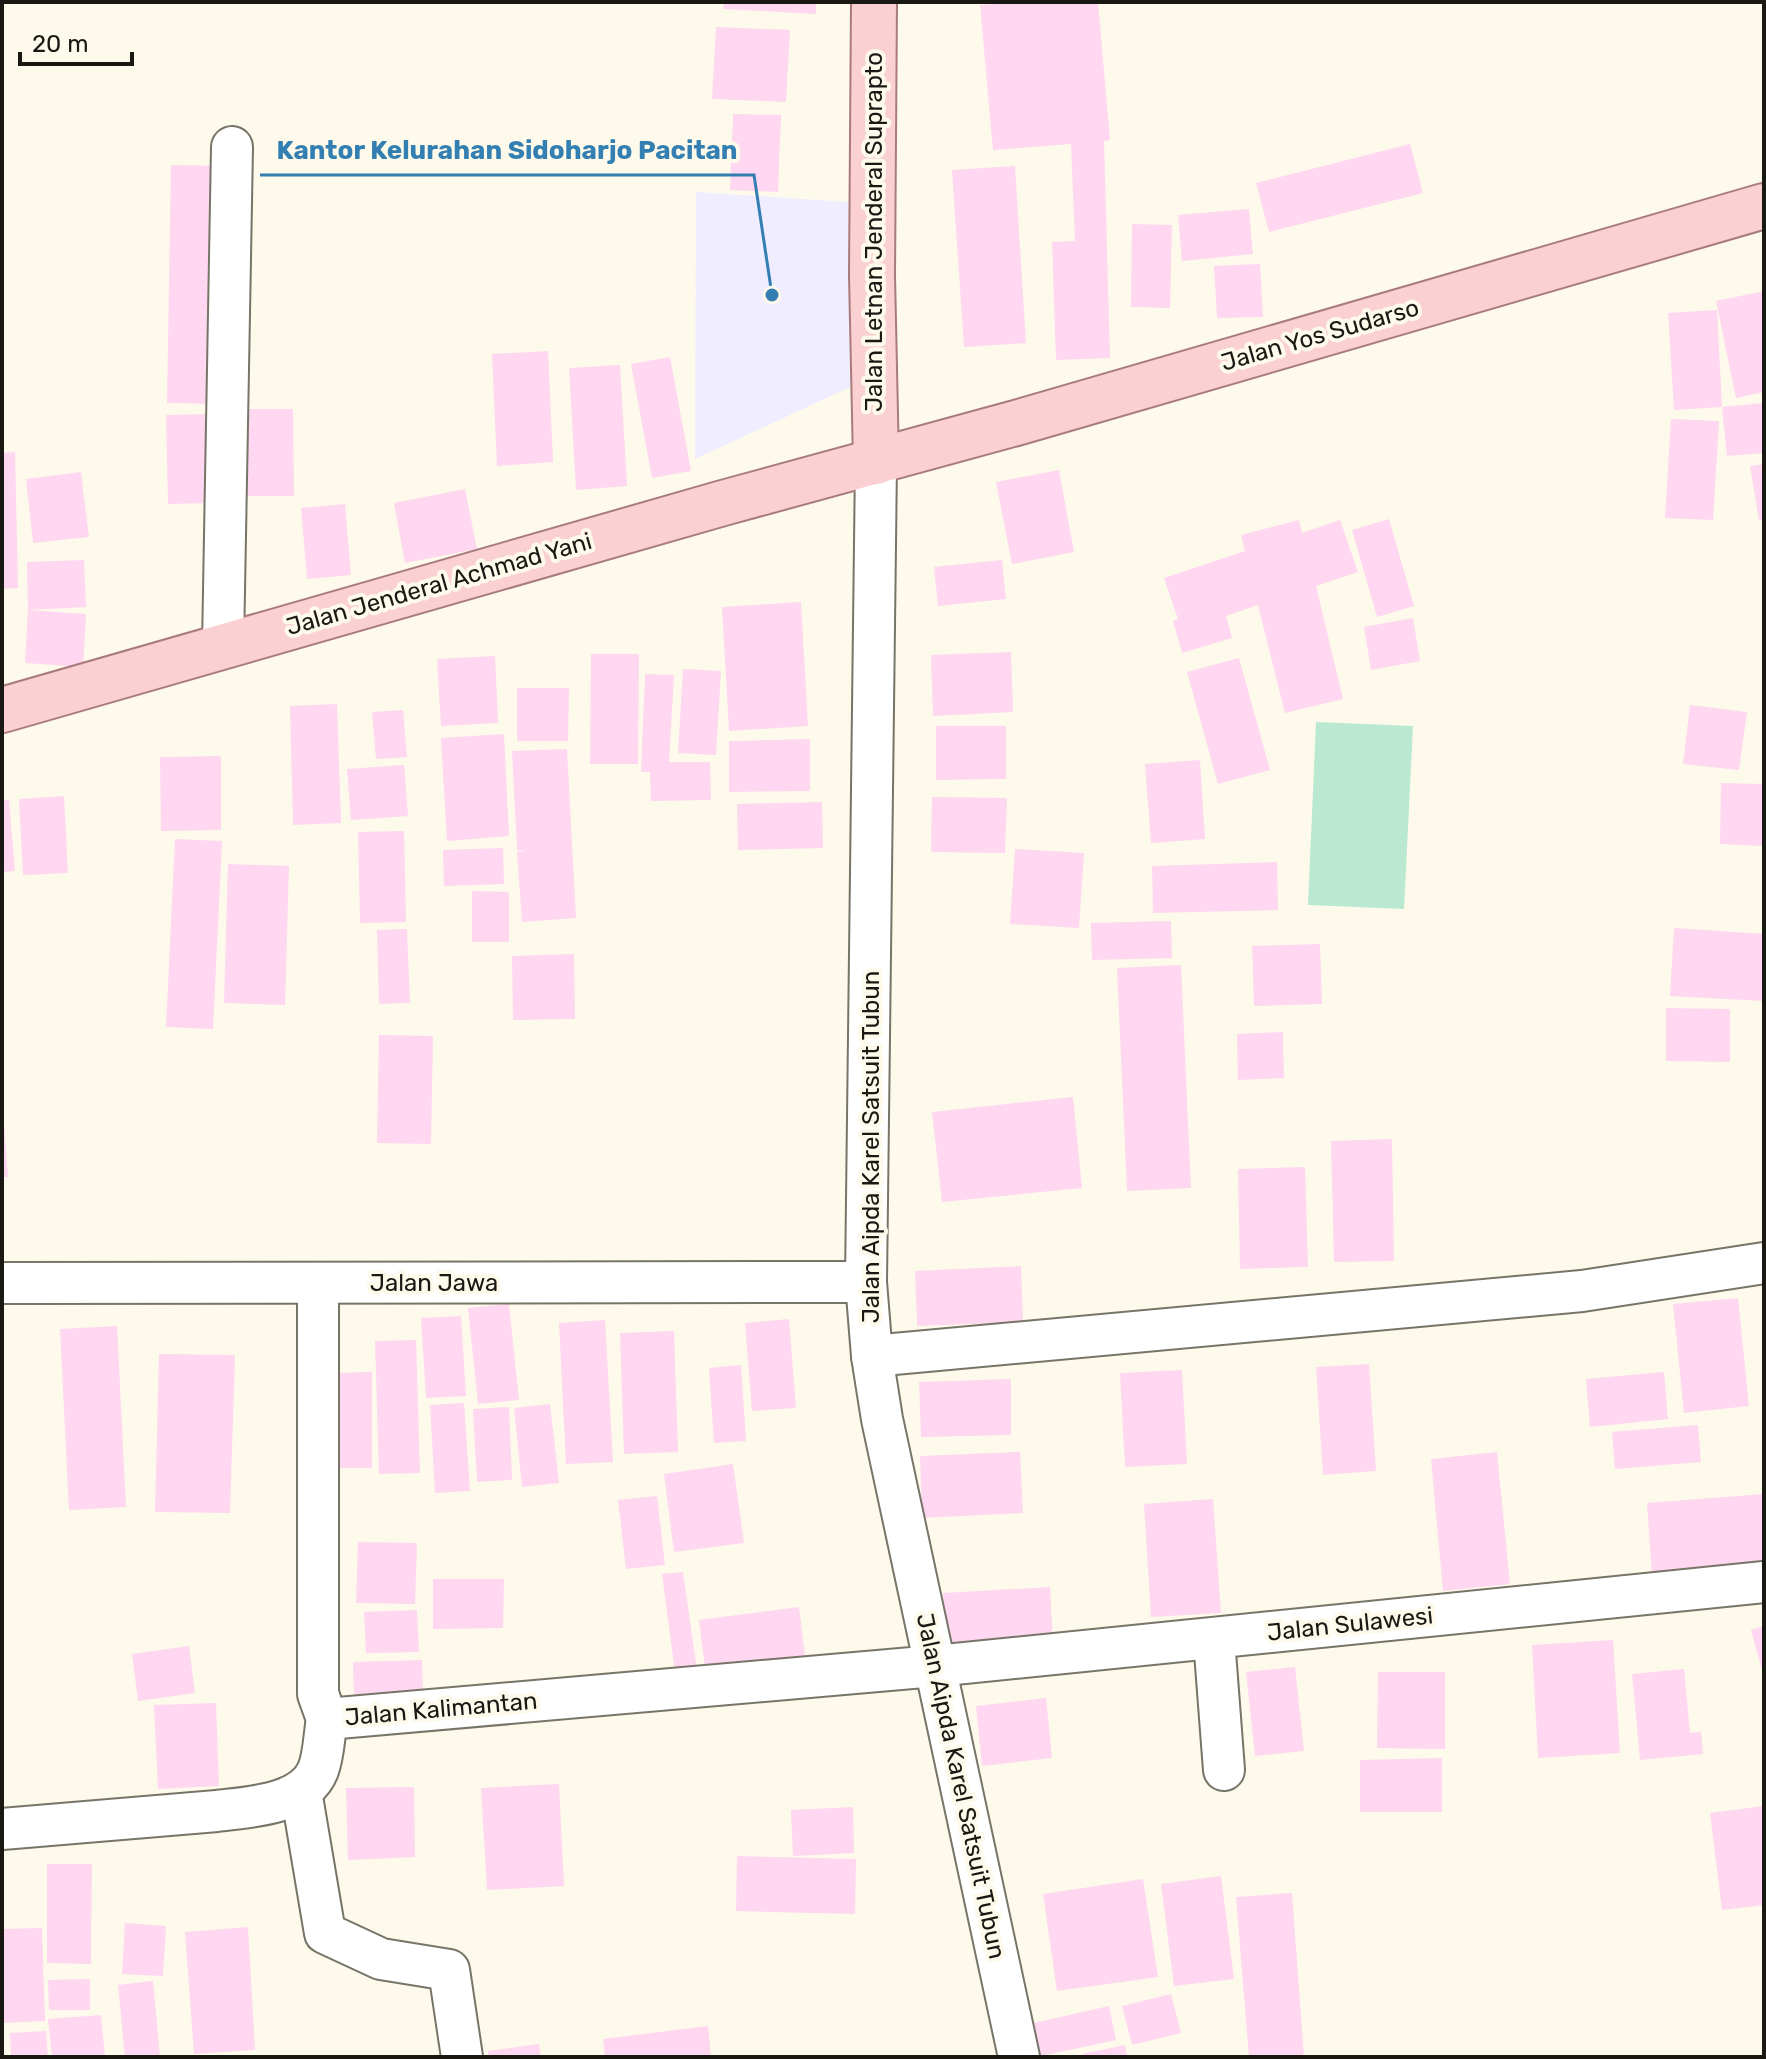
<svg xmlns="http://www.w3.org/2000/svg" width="1766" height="2059" font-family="Rubik,sans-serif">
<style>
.commercial{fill:#efedff}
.green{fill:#bae8d1}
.building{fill:#ffd7f0}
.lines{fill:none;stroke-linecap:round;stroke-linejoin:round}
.minor-casing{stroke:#777468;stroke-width:44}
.major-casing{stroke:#a97b7c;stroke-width:48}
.minor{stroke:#fff;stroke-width:40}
.major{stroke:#fad0d3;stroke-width:44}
.labels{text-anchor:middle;stroke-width:8;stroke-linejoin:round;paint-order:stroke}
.street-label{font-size:24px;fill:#191813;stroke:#fdfaeb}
.leader{fill:none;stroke:#347fb2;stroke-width:3}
.callout-dot{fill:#347fb2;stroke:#fdfaeb;stroke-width:3}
.callout-label{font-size:26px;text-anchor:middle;font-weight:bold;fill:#347fb2;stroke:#fdfaeb;stroke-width:8;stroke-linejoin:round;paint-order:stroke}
</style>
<rect width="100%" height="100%" fill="#fdfaeb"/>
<path class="commercial" d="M696,192L848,202L850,387L695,459Z"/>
<path class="green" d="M1316,722L1413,726L1404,909L1308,905Z"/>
<g class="building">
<path d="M724,2H816V14L723,9Z"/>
<path d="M1018,2H1098L1110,140L1104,141L1110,358L1056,360L1052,242L1075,241L1071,144L993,150L980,5Z"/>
<path d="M716,27L790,30L786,102L712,99Z"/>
<path d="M733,114L781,115L778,192L730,190Z"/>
<path d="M1410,144L1423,193L1269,232L1256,183Z"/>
<path d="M171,165L224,166L219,404L167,403Z"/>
<path d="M1015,166L1026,343L964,347L952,170Z"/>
<path d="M1249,209L1253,254L1182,261L1178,215Z"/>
<path d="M1132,224L1172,225L1170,308L1131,307Z"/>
<path d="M1260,264L1263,317L1217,318L1214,266Z"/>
<path d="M1764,291V392L1736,398L1716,301Z"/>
<path d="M1717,310L1722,407L1674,410L1668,313Z"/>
<path d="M548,351L553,462L497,466L492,354Z"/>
<path d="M670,357L691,471L652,478L631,364Z"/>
<path d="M620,365L627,486L576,490L569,368Z"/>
<path d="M1764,403V453L1727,456L1722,407Z"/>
<path d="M232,409H293L294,496H232Z"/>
<path d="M214,414L215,503L168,504L166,415Z"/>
<path d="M1671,419L1719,421L1713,520L1665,518Z"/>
<path d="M15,452L18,588L2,589V453Z"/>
<path d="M1764,464V520H1759L1750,466Z"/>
<path d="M1059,470L1074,552L1012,564L996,482Z"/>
<path d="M81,472L89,537L33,543L26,479Z"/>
<path d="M465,489L477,549L405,563L394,503Z"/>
<path d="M345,504L351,575L307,579L301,508Z"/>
<path d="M1389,519L1414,606L1377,617L1352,530Z"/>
<path d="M1299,520L1302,533L1340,520L1358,572L1316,586L1343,699L1285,713L1258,605L1226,616L1232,638L1182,653L1173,621L1178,619L1164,578L1245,551L1241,535Z"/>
<path d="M84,560L86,607L28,610L27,562Z"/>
<path d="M1002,560L1006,599L938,606L934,567Z"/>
<path d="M801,602L808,726L729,731L722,607Z"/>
<path d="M28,610L86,614L83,667L25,663Z"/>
<path d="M1413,618L1420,661L1371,670L1364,627Z"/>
<path d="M1011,652L1013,712L933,716L931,655Z"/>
<path d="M591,654H639L638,764H590Z"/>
<path d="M495,656L498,723L441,726L437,659Z"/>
<path d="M1239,658L1270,770L1218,784L1187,672Z"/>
<path d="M683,669L721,671L716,755L678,753Z"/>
<path d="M645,674L674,675L669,762H710L711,800L651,801L650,772H641Z"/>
<path d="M517,688H569L568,741H517Z"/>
<path d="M337,704L341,823L293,825L290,706Z"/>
<path d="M1690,705L1747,712L1739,770L1683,764Z"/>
<path d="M403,710L407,757L376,759L372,712Z"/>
<path d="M936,726H1006V779L936,780Z"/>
<path d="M504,734L509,836L447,841L441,738Z"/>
<path d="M810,739V791L729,792V741Z"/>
<path d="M567,749L576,918L522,922L517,852L526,851L517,850L512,751Z"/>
<path d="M221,756V830L161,831L160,757Z"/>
<path d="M1200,760L1205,839L1151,843L1145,764Z"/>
<path d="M404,765L408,816L351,820L347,769Z"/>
<path d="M1721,783L1764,784V846L1720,844Z"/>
<path d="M64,796L68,873L23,875L19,799Z"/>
<path d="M932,797L1007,798L1005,853L931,852Z"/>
<path d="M2,800H9L15,871L2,872Z"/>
<path d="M822,802L823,848L738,850L737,804Z"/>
<path d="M404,831L406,922L360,923L358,832Z"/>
<path d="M175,839L222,841L213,1029L166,1027Z"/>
<path d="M503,848L504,884L444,886L443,850Z"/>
<path d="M1015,849L1084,853L1079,928L1010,924Z"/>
<path d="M1277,862L1278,910L1153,913L1152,866Z"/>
<path d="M228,864L289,866L285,1005L224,1003Z"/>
<path d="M472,891L509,892V942H472Z"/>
<path d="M1171,921L1172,958L1092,960L1091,923Z"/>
<path d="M1674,928L1764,934V1001L1670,996Z"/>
<path d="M407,929L410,1003L379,1004L377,930Z"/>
<path d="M1320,944L1322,1004L1254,1006L1252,946Z"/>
<path d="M574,954L575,1019L513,1020L512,956Z"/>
<path d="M1181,965L1191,1188L1127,1191L1117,968Z"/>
<path d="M1666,1008L1730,1009V1062L1666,1061Z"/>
<path d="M1283,1032L1284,1078L1238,1080L1237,1034Z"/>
<path d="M379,1035L433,1036L431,1144L377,1143Z"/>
<path d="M1073,1097L1082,1188L942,1202L932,1112Z"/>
<path d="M2,1123H4L8,1177H2Z"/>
<path d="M1392,1139L1394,1261L1334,1262L1331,1141Z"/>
<path d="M1305,1167L1308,1267L1240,1269L1238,1169Z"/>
<path d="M1021,1266L1023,1322L917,1326L915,1271Z"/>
<path d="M1738,1298L1749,1406L1684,1413L1673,1304Z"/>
<path d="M509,1304L519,1400L478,1404L468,1308Z"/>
<path d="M461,1316L466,1396L426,1398L421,1318Z"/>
<path d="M789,1319L796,1408L752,1411L745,1323Z"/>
<path d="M605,1320L613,1462L566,1464L559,1323Z"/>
<path d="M117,1326L126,1507L69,1510L60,1329Z"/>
<path d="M674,1331L678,1452L624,1454L620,1333Z"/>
<path d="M416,1340L420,1473L379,1474L375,1341Z"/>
<path d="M159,1354L235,1355L230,1513L155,1512Z"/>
<path d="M1369,1364L1376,1471L1323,1475L1316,1367Z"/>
<path d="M741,1365L746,1441L714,1443L709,1368Z"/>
<path d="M1182,1370L1187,1464L1125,1467L1120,1373Z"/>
<path d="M372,1372V1468H329V1373Z"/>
<path d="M1664,1372L1668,1419L1590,1427L1586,1379Z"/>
<path d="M1011,1379V1435L921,1437L919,1382Z"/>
<path d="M464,1403L470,1491L435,1493L430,1405Z"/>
<path d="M550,1404L559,1483L522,1487L514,1408Z"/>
<path d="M509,1407L512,1480L477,1482L473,1409Z"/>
<path d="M1698,1425L1701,1462L1615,1469L1612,1432Z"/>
<path d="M1020,1452L1023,1513L922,1518L920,1456Z"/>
<path d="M1497,1452L1510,1584L1443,1591L1431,1459Z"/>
<path d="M733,1464L744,1543L674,1552L664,1474Z"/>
<path d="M1764,1494V1568L1652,1576L1647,1503Z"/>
<path d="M657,1496L665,1565L626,1569L618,1500Z"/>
<path d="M1213,1499L1221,1613L1151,1617L1144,1504Z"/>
<path d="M358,1542L417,1543L415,1604L356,1603Z"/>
<path d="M683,1572L698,1677L676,1680L662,1574Z"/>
<path d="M433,1579H504L503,1628L433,1629Z"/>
<path d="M1050,1587L1053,1641L946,1648L943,1593Z"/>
<path d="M799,1607L806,1665L706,1677L699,1620Z"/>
<path d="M417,1610L419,1652L366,1653L364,1612Z"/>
<path d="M1764,1626V1674H1763L1751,1630Z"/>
<path d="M1613,1640L1620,1753L1538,1758L1532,1645Z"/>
<path d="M189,1646L195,1693L138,1701L132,1654Z"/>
<path d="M422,1660L423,1697L354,1700L353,1662Z"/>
<path d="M1295,1667L1304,1751L1255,1756L1246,1672Z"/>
<path d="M1684,1669L1690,1733L1701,1732L1703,1754L1640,1760L1632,1674Z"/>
<path d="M1378,1672H1445V1749L1377,1748Z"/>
<path d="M1046,1698L1052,1758L982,1766L976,1706Z"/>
<path d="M216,1703L219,1786L158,1789L154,1705Z"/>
<path d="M1442,1758V1812H1360V1760Z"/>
<path d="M559,1784L564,1886L487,1890L481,1788Z"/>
<path d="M414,1787L415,1857L348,1860L346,1788Z"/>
<path d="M1764,1806V1905L1722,1910L1710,1813Z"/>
<path d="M853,1807L854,1853L793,1856L791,1810Z"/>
<path d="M737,1856L856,1859L855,1914L736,1911Z"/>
<path d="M47,1864H92L91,1964L47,1963Z"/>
<path d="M1221,1876L1234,1979L1174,1986L1161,1884Z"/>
<path d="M1143,1879L1158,1977L1057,1991L1043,1894Z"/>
<path d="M1292,1893L1304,2057H1249L1236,1897Z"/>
<path d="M125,1923L166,1926L163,1976L122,1974Z"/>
<path d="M248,1927L255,2050L194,2054L185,1932Z"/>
<path d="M42,1928L45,2021L2,2023V1929Z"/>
<path d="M90,1979V2010H49L48,1980Z"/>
<path d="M153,1981L160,2057H125L118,1985Z"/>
<path d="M1171,1994L1181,2033L1132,2045L1122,2006Z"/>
<path d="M1109,2006L1116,2040L1041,2056L1034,2023Z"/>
<path d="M101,2015L105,2057H52L48,2019Z"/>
<path d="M708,2026L711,2057H605L603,2039Z"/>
<path d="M46,2031L48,2057H11L10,2033Z"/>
<path d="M539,2044L541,2057H488V2051Z"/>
<path d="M1125,2045L1127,2057H1083L1082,2054Z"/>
</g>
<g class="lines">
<defs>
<g id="minor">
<path d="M876,462L866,1282L872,1356L882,1419L1019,2057"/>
<path d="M223,646L232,147"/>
<path d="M2,1283L866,1282"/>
<path d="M318,1283V1694L327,1719"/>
<path d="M872,1356L1582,1291L1764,1263"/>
<path d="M1214,1639L1224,1770"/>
<path d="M301,1791L325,1933L381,1959L449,1970L462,2057"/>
<path d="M2,1829L217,1811C249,1807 304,1805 318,1770C324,1755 324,1735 327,1719L935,1666L1764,1582"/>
</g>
<g id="major">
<path d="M874,2L872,275L876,462"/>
<path d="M2,710L723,503L1016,423L1764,206"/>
</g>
</defs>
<use href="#minor" class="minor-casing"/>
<use href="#major" class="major-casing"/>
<use href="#minor" class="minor"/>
<use href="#major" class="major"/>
</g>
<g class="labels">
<g class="street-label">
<text transform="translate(874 232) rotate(-90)" y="8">Jalan Letnan Jenderal Suprapto</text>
<text transform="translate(1320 335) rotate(-16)" y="8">Jalan Yos Sudarso</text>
<text transform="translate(439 584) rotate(-16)" y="8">Jalan Jenderal Achmad Yani</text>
<text transform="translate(871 1147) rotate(-90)" y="8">Jalan Aipda Karel Satsuit Tubun</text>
<text x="434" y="1291">Jalan Jawa</text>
<text transform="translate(1350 1624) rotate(-6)" y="8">Jalan Sulawesi</text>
<text transform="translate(441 1709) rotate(-5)" y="8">Jalan Kalimantan</text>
<text transform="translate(961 1786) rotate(78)" y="8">Jalan Aipda Karel Satsuit Tubun</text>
</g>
</g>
<path class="leader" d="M772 295L754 175H260"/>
<circle class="callout-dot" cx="772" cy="295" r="8"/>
<g class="callout-label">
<text x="507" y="159">Kantor Kelurahan Sidoharjo Pacitan</text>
</g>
<rect width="1766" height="2059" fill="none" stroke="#191813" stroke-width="8"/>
<path d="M20 52v12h112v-12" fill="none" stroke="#191813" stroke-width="4"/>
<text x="32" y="52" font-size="24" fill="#191813" stroke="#fdfaeb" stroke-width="6" paint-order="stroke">20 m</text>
</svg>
